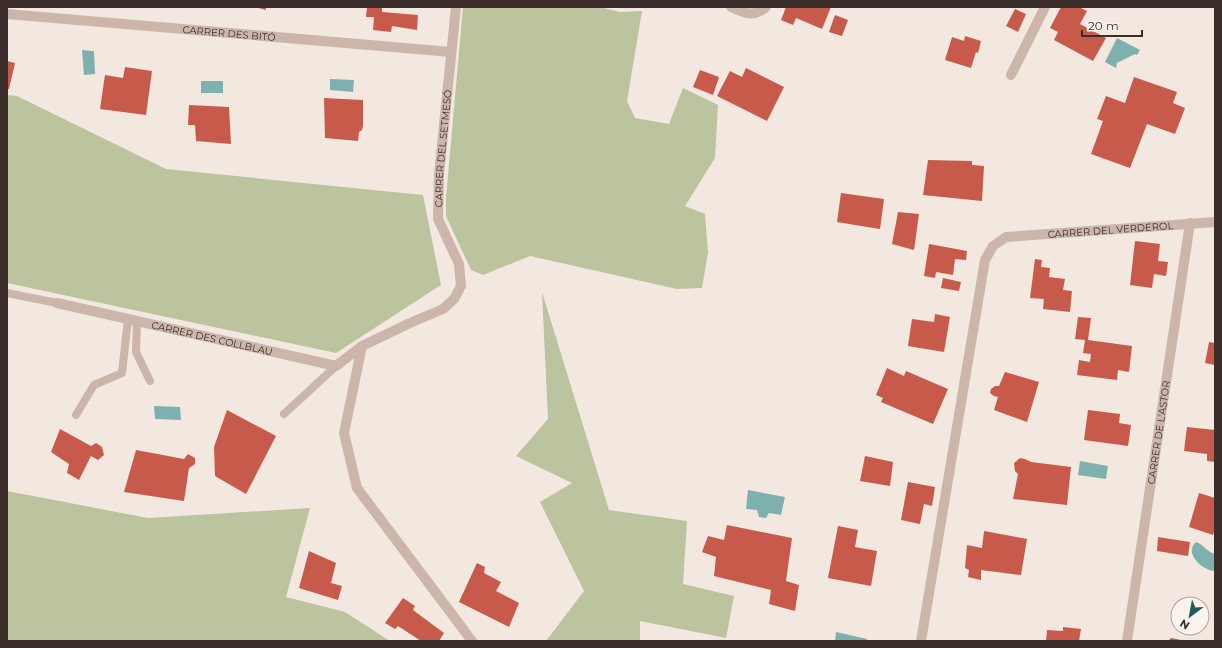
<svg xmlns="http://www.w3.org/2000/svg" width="1222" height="648" font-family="Montserrat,sans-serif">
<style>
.green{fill:#bbc39f}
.water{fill:#7eb1ad}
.building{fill:#c75a4a}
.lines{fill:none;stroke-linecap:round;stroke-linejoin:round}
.lane{stroke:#ccb6ab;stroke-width:8}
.street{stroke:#ccb6ab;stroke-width:10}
.labels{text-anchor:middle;stroke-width:3;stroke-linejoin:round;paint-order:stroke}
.street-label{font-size:10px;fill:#3a2d2a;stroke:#fbf3ed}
</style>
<rect width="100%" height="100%" fill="#f3e8e0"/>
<g class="green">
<path d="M463,7H599L620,12L642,11L627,101L635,118L669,124L683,88L718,105L715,158L685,206L705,214L708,252L702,288L677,289L530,256L483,275L471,270L446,216V198Z"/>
<path d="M7,95L17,96L166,169L423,195L441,285L336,353L7,283Z"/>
<path d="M542,292L609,510L687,521L683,584L734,596L726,638L640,621V641H546L584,591L540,502L572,483L516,456L548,419Z"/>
<path d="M7,491L148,518L310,508L286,597L345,612L390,641H7Z"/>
</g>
<g class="water">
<path d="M1117,38L1140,50L1137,55L1135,54L1117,63L1116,68L1105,62Z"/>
<path d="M82,50L94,51L95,74L84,75Z"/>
<path d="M330,79L354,80L353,92L330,90Z"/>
<rect x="201" y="81" width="22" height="12"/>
<path d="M154,406L180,407L181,420L155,419Z"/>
<path d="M1080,461L1108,466L1106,479L1078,475Z"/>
<path d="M748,490L785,497L781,515L769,513L766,518L759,517L757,510L746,509Z"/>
<path d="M1196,542C1204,545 1207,552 1215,554V571C1203,571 1183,553 1196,542Z"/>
<path d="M836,632L867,639V641H835Z"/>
</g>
<g class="building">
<path d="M255,7H266V10Z"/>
<path d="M367,7H382V12L418,15L417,30L392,26L391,32L373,30L374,17H366Z"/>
<path d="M786,7H831L822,29L796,18L793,25L781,20Z"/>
<path d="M1061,7H1079L1087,11L1080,24L1106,38L1093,61L1054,40L1058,32L1050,28Z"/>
<path d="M1015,9L1026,14L1018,32L1006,26Z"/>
<path d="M835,15L848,20L842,36L829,32Z"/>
<path d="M965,36L981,41L978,53L976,52L971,68L945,60L952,37L964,41Z"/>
<path d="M7,61L15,63L9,89H7Z"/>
<path d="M125,67L152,71L146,115L100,109L105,75L123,78Z"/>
<path d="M746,68L784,87L767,121L717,96L730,71L742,77Z"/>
<path d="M700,70L719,77L713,95L693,87Z"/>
<path d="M1134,77L1177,92L1173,103L1185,108L1175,134L1147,124L1130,168L1091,154L1103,121L1097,119L1106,96L1125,103Z"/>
<path d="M324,98L363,100V126L362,130L359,132L358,141L325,138Z"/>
<path d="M189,105L229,107L231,144L196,141L195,125H188Z"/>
<path d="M928,160L972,161V165L984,166L982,201L923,195Z"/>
<path d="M841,193L884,199L880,229L837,222Z"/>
<path d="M898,212L919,214L914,250L892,244Z"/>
<path d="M1135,241L1160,244L1158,261L1168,262L1166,276L1154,274L1152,288L1130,285Z"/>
<path d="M929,244L967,251L966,260L955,259L953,275L936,272L935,278L924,276Z"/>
<path d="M1035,259L1042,260L1041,267L1050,268L1049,277L1065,279L1063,290L1072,291L1070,312L1043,309L1044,299L1030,298Z"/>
<path d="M943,278L961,282L959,291L941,288Z"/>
<path d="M935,314L950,317L944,352L908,346L912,319L934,322Z"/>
<path d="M1078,317L1091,318L1088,340L1132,346L1129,372L1118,370L1117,380L1077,375L1079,360L1090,362L1091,354L1083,353L1085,340L1075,339Z"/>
<path d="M1209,342L1215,343V365L1205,363Z"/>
<path d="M887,368L904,376L906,371L948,389L933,424L881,402L883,398L876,395Z"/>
<path d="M1005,372L1039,382L1027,422L994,410L998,397L994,396L990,393L991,389L995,386H999Z"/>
<path d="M227,410L276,436L246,494L215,476L214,447Z"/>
<path d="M1088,410L1120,414L1119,423L1131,425L1128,446L1084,440Z"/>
<path d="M1187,427L1215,430V462L1207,461V454L1184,451Z"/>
<path d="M60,429L91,446L96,443L102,447L104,455L98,460L91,456L79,480L67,473L69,464L51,452Z"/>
<path d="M136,450L184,459L188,454L195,458V464L189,468L184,501L124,492Z"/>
<path d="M865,456L893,462L890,486L860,481Z"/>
<path d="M1020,458L1025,459L1031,462L1071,467L1067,505L1013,499L1018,474L1015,471L1014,463Z"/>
<path d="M908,482L935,487L932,506L924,504L920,524L901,520Z"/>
<path d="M1199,493L1215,498V529L1213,535L1189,527Z"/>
<path d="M727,525L792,538L786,581L799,585L795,611L769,604L771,590L714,576L716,557L702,552L708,536L724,540Z"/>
<path d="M838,526L858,530L855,547L877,551L871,586L828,578Z"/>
<path d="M984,531L1027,539L1021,575L981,570V580L968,577L969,570L965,568L967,545L982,548Z"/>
<path d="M1158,537L1190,542L1188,556L1157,551Z"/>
<path d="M309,551L336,563L331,583L342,586L338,600L299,588Z"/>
<path d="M477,563L485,567L484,573L501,582L496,591L519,603L509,627L459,602Z"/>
<path d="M403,598L415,606L413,610L444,633L439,641H421L398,626L395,629L385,623Z"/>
<path d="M1063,627L1081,629L1079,641H1046L1047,630L1063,631Z"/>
<path d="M1171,638L1181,640V641H1168Z"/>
</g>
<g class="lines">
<g class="lane">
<path d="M7,293L57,303"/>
<path d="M137,321L136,352L150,381"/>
<path d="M284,414L336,366"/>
<path d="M76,415L94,385L122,373L128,319"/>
</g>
<g class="street">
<path d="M731,7C745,13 753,18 766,7"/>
<path id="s1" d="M7,14L451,52"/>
<path d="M1011,75L1045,7"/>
<path id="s2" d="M57,303L336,366L362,346L410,323L443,309L454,299L461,286L459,264L438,219L439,174L456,7"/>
<path d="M362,346L344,433L357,488L472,641"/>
<path id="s3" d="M921,641L985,260L993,246L1006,237L1215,222"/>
<path id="s4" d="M1127,641L1190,223"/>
</g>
</g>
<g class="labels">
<g class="street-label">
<text dy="4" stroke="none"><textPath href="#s1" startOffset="223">CARRER DES BITÓ</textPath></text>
<text dy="4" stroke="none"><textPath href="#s2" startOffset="580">CARRER DEL SETMESÓ</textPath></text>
<text dy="4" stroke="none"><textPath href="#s3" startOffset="523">CARRER DEL VERDEROL</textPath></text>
<text dy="4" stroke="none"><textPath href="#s2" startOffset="159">CARRER DES COLLBLAU</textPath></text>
<text dy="4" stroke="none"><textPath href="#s4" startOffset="211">CARRER DE L'ASTOR</textPath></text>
</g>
</g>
<rect width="1222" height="648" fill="none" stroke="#3a2d2a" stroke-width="16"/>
<g transform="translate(1190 616) rotate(212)"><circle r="19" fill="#fbf3ed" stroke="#aea49f"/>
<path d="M0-3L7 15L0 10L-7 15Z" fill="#1f5c59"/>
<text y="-6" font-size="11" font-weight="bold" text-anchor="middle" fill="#3a2d2a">N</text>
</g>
<path d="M1082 30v6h60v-6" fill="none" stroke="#3a2d2a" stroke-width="2"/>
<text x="1088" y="30" font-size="12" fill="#3a2d2a" stroke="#fbf3ed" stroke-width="3" paint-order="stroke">20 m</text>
</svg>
